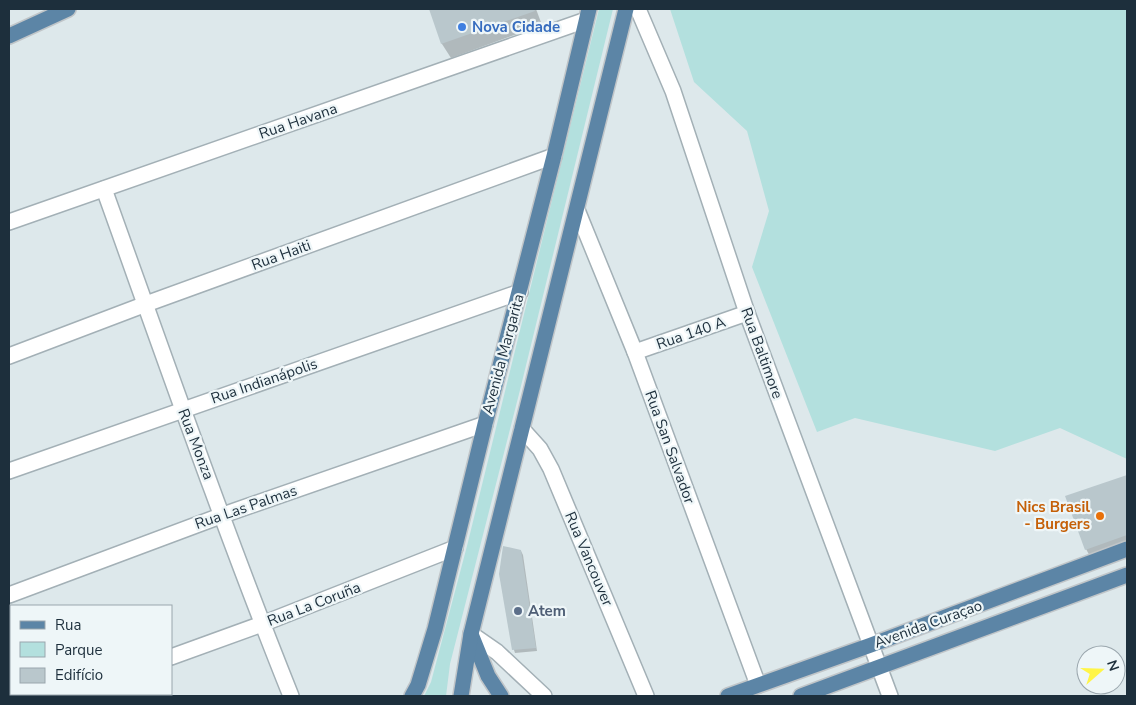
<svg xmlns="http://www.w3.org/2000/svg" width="1136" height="705" font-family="'Nunito Sans',sans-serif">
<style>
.green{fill:#b3e0de}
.shadow{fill:#0003}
.building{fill:#b9c7cc}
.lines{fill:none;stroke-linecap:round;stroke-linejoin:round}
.minor-casing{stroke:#a3b0b6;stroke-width:18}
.major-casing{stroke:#c0c5c8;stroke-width:18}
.minor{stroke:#fff;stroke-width:15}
.major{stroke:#5c85a6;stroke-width:15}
.shop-dot{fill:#3f7fe0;stroke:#eef6f8;stroke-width:2}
.food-dot{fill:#e8710a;stroke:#eef6f8;stroke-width:2}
.service-dot{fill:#5c6f8a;stroke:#eef6f8;stroke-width:2}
.labels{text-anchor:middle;stroke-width:4.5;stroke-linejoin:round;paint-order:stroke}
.shop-label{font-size:15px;font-weight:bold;fill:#366cbe;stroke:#eef6f8;text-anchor:start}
.street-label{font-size:15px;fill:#1d2f3c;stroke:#eef6f8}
.food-label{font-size:15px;font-weight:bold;fill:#c56008;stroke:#eef6f8;text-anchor:end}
.service-label{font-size:15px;font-weight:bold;fill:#4e5e75;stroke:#eef6f8;text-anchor:start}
</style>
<rect width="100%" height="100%" fill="#dde8eb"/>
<g class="green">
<path d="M599,9H613L520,390L450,664L446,696H424L431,682L467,546Z"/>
<path d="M670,9H1127V459L1060,428L995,451L855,418L817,432L752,267L769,211L747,131L694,82Z"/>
</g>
<g class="shadow">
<path d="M430,9H536L542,25L451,58L442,44Z"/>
<path d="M1127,476V548L1092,560L1086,549L1067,497Z"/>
<path d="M521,551L523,555L537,651L515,653L514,650Z"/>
</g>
<g class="building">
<path d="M429,9H534L535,11L441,44Z"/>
<path d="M1127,475V535L1085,550L1065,496Z"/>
<path d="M503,546L521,550L536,648L512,650L499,574Z"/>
</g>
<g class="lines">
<defs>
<g id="minor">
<path d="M638,9L673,91L747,313L890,696"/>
<path d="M104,189C165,359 224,529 291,696"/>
<path d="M577,210L635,352L758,685"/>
<path d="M9,222L586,20"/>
<path d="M635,352L747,313"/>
<path d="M9,356L146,304L554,156"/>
<path d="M522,429L540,449L551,469L646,696"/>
<path d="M9,471L520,292"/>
<path d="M9,595L223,515L485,424"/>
<path d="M471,634L497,652L544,696"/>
<path d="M171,657L262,624L455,548"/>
<path d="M66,696L73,694"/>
</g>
<g id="major">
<path d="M9,36L68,9"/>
<path d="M471,634L488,676L501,696"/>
<path d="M412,696L418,685L435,629L485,424L554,156L589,9"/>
<path d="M461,696L471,634L626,9"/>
<path d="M728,696L871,645L1127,549"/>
<path d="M801,696L1127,575"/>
</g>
</defs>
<use href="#minor" class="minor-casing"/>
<use href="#major" class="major-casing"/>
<use href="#minor" class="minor"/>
<use href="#major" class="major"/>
</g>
<circle class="shop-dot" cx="462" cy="27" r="5"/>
<circle class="food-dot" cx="1100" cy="516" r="5"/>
<circle class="service-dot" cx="518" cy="611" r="5"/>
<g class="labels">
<g class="shop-label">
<text x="472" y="32">Nova Cidade</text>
</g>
<g class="street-label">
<text transform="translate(298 121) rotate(-19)" y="5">Rua Havana</text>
<text transform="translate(281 255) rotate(-20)" y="5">Rua Haiti</text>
<text transform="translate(691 333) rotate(-19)" y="5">Rua 140 A</text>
<text transform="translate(762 353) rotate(70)" y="5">Rua Baltimore</text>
<text transform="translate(503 354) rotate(-75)" y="5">Avenida Margarita</text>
<text transform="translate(264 381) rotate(-19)" y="5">Rua Indianápolis</text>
<text transform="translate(196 444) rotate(69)" y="5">Rua Monza</text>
<text transform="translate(670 447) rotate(70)" y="5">Rua San Salvador</text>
<text transform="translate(246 507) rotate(-19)" y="5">Rua Las Palmas</text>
<text transform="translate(589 559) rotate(67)" y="5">Rua Vancouver</text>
<text transform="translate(314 604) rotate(-21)" y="5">Rua La Coruña</text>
<text transform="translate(928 624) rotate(-20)" y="5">Avenida Curaçao</text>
</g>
<g class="food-label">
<text x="1090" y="512">Nics Brasil<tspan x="1090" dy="17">- Burgers</tspan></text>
</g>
<g class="service-label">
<text x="528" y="616">Atem</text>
</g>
</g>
<rect width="1136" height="705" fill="none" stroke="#1d2f3c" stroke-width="20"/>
<rect x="10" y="605" width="162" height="90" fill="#eef6f8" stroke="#9aa6ad"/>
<rect x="20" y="621" width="25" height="8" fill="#5c85a6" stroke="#9aa6ad"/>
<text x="55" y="630" font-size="15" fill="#1d2f3c">Rua</text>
<rect x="20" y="642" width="25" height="15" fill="#b3e0de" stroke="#9aa6ad"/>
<text x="55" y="655" font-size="15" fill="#1d2f3c">Parque</text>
<rect x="20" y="668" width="25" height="15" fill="#b9c7cc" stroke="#9aa6ad"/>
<text x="55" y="680" font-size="15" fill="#1d2f3c">Edifício</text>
<g transform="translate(1101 670) rotate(70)"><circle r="24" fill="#eef6f8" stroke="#9aa6ad"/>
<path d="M0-4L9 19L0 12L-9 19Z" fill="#fff547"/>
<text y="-8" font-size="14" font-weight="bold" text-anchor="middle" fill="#1d2f3c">N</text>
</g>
</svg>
